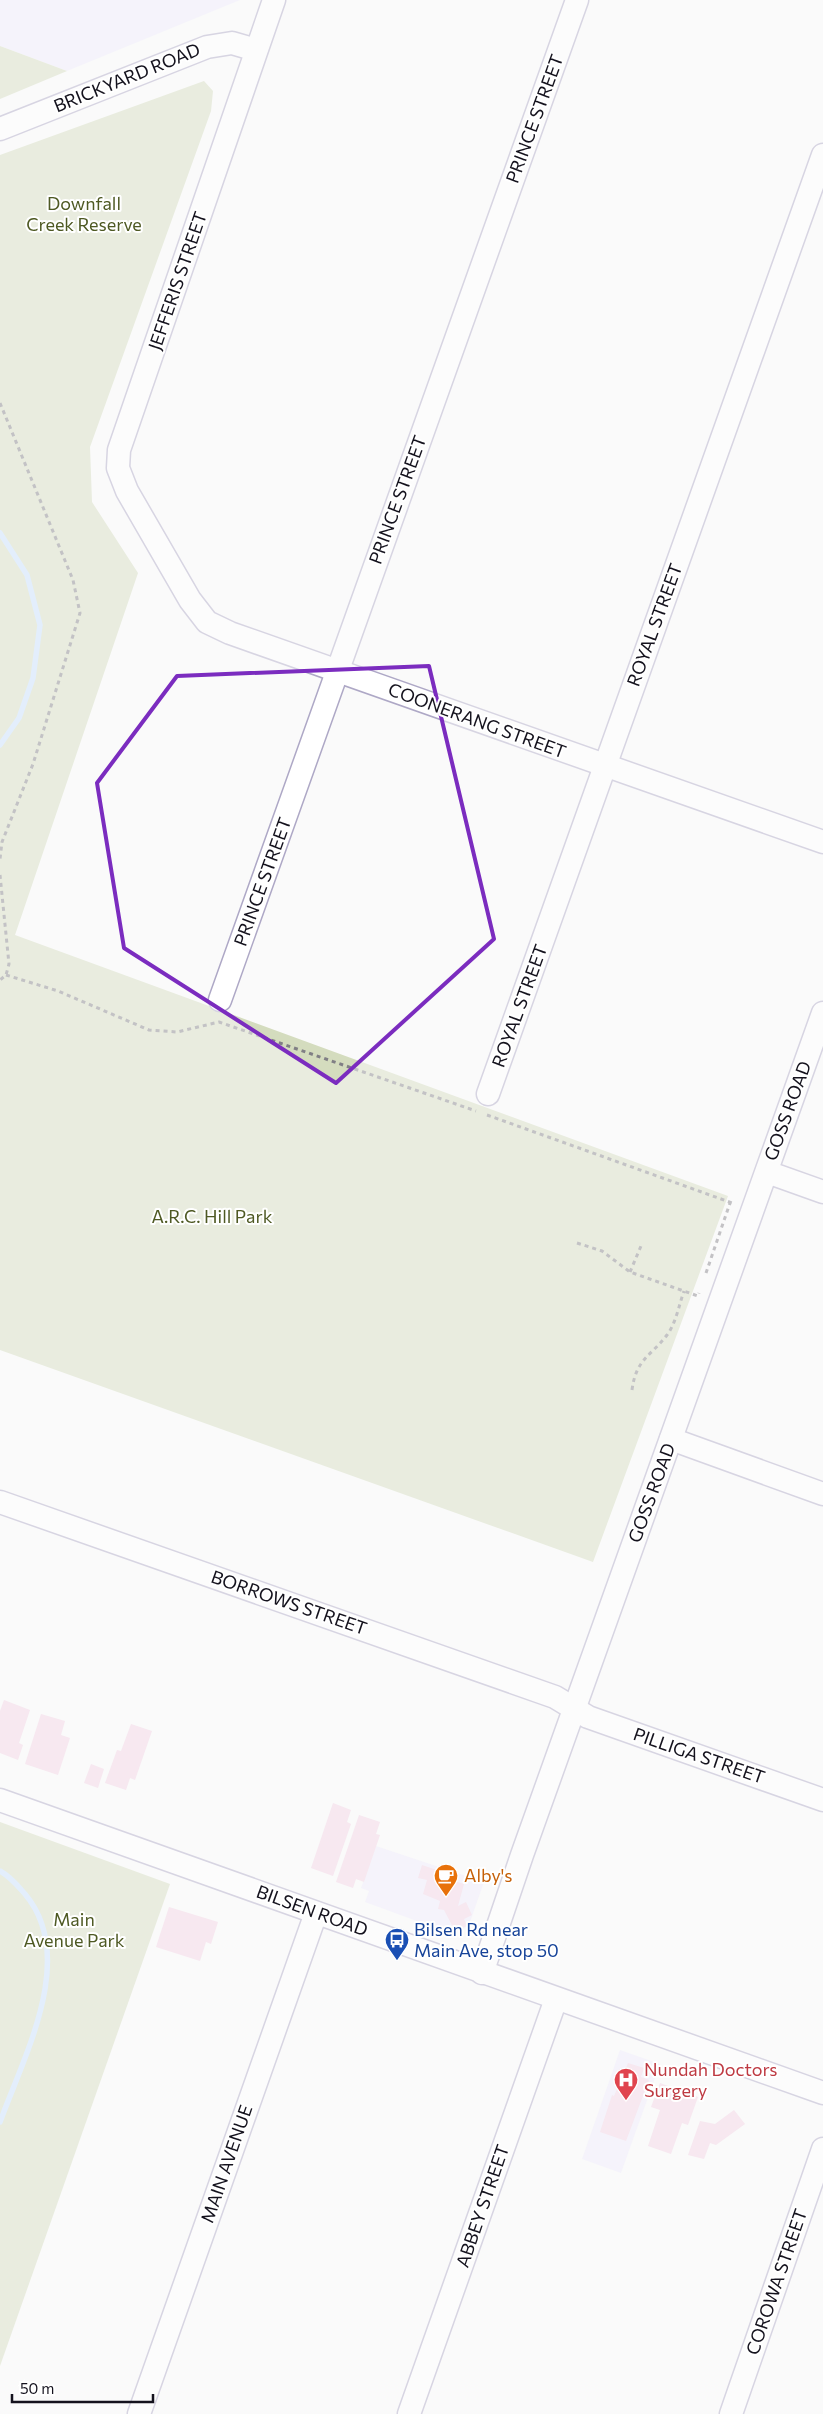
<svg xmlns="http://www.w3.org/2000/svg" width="823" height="2414" font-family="Commissioner,sans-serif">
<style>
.built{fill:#efecfc}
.green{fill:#d4dcbe}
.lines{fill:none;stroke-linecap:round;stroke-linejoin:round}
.stream{stroke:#c8e0fe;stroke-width:5.5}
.building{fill:#f3d2e4}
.minor-casing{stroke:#aea8c6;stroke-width:25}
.path{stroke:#807f85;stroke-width:3;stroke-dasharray:4 4;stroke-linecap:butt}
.minor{stroke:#fff;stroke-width:22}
.marked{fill:none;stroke:#7b2cbf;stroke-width:4;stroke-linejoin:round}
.labels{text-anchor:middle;stroke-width:4;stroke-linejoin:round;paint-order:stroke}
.street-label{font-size:18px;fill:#14121d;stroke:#fff}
.park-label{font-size:18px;fill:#4e5923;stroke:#fff}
.food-label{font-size:18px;fill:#c56008;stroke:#fff;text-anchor:start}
.transit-label{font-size:18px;fill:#164399;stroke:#fff;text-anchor:start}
.health-label{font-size:18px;fill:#be3a42;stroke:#fff;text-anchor:start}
</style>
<rect width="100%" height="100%" fill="#fafafa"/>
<g class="built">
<path d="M0,0H240L67,71L0,46Z"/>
<path d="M376,1846L484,1882L470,1922L464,1929L455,1933L444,1931L365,1902L369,1891L361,1888Z"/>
<path d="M620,2050L660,2064L621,2173L582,2159Z"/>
</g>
<g class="green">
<path d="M0,46L67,71L0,99Z"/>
<path d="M204,81L213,91L211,111L90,447L92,502L138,573L15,935L728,1196L593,1562L0,1350V155Z"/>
<path d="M0,1822L170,1884L0,2366Z"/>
</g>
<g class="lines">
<g class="stream">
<path d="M0,533L27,575L40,625L33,678L19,718L0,745"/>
<path d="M0,1871C11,1877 17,1885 25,1894C78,1957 24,2056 0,2122"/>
</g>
</g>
<g class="building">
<path d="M4,1700L30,1710L19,1743L23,1745L18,1760L0,1753V1711Z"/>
<path d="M41,1714L65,1721L61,1735L70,1738L58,1775L25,1764Z"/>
<path d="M131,1724L152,1731L135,1780L130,1778L126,1790L105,1783L117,1750L121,1751Z"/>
<path d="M91,1764L104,1769L98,1788L84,1783Z"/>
<path d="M333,1803L351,1810L347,1822L351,1824L333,1876L311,1868Z"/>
<path d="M359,1815L380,1822L376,1834L380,1835L364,1882L356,1879L353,1888L336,1882Z"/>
<path d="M422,1865L440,1871L439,1876L464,1884L458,1906L466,1902L472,1915L464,1919L467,1926L455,1931L444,1910L438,1909L440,1901L423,1894L427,1880L418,1878Z"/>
<path d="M169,1907L218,1922L211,1944L206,1942L200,1961L156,1947Z"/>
<path d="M628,2063L644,2068L641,2077L649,2080L626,2141L600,2132L612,2095L614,2096Z"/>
<path d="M660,2083L698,2097L688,2125L682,2123L671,2154L648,2146L660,2110L651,2107Z"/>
<path d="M734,2110L745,2124L716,2145L710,2143L704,2159L688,2155L700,2121L715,2124Z"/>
</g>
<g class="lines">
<defs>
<g id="minor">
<path d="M274,0L119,450L118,468L127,491L190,600L207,622L230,633L823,842"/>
<path d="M0,129L207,47L232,43L256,50"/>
<path d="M220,1000L577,0"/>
<path d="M488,1094L823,155"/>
<path d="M767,1172L823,1192"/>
<path d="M671,1439L823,1494"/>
<path d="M0,1502L555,1697L588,1717L823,1800"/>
<path d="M0,1800L823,2093"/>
<path d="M482,1973L522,1855L823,1013"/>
<path d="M139,2414L316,1913"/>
<path d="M409,2414L556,1999"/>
<path d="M731,2414L823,2149"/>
</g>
</defs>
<use href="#minor" class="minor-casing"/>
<g class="path">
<path d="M0,403L73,580L80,613L33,764L2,842L0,859"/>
<path d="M0,875L9,964L6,975L0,980"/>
<path d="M6,975L58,991L149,1030L177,1032L219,1022L476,1111"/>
<path d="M487,1115L735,1204"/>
<path d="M577,1243L602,1251L630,1272L698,1296L699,1293"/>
<path d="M630,1272L641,1246"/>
<path d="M706,1273L730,1203"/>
<path d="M632,1390C636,1359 651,1356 667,1335C676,1323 679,1305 684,1291"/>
</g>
<use href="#minor" class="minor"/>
</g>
<path d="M0 0H823V2414H0ZM429,666L494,939L336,1083L124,948L97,783L177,676Z" fill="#fafafa" fill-opacity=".55" fill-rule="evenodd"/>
<path class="marked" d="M429,666L494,939L336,1083L124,948L97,783L177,676Z"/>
<defs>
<symbol id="cafe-pin" viewBox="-11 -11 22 30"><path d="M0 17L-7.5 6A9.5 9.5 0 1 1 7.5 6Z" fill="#e8710a" stroke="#fff"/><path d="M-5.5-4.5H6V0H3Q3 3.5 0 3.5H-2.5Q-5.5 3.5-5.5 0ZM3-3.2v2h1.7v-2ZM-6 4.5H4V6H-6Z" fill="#fff"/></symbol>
<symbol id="bus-pin" viewBox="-11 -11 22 30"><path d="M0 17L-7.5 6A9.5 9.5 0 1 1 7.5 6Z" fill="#1a4fb4" stroke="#fff"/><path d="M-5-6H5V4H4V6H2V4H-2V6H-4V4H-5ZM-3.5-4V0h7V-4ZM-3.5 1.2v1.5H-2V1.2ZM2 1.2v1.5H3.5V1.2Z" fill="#fff"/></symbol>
<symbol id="hospital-pin" viewBox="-11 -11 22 30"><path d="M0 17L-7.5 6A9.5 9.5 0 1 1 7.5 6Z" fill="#e0444e" stroke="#fff"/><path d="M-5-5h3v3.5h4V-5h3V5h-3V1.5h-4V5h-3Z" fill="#fff"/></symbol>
</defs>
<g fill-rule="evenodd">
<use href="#cafe-pin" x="432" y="1862" width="28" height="38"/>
<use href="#bus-pin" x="383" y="1926" width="28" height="38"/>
<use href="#hospital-pin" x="612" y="2066" width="28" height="38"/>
</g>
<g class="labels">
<g class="street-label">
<text transform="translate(127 78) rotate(-22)" y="6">BRICKYARD ROAD</text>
<text transform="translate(535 119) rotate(-70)" y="6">PRINCE STREET</text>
<text transform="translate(178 281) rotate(-71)" y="6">JEFFERIS STREET</text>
<text transform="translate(398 500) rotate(-70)" y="6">PRINCE STREET</text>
<text transform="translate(655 625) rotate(-70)" y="6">ROYAL STREET</text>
<text transform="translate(477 721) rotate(20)" y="6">COONERANG STREET</text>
<text transform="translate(263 882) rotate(-70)" y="6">PRINCE STREET</text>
<text transform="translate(520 1006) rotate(-70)" y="6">ROYAL STREET</text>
<text transform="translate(788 1111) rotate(-70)" y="6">GOSS ROAD</text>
<text transform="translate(652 1493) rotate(-70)" y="6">GOSS ROAD</text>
<text transform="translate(289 1603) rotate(19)" y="6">BORROWS STREET</text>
<text transform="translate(699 1756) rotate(19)" y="6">PILLIGA STREET</text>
<text transform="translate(312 1911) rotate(20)" y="6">BILSEN ROAD</text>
<text transform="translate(227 2164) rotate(-71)" y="6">MAIN AVENUE</text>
<text transform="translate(483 2206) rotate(-71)" y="6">ABBEY STREET</text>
<text transform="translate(777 2282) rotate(-71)" y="6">COROWA STREET</text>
</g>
<g class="park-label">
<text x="84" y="210">Downfall<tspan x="84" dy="21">Creek Reserve</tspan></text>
<text x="212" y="1223">A.R.C. Hill Park</text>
<text x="74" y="1926">Main<tspan x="74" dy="21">Avenue Park</tspan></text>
</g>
<g class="food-label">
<text x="464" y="1882">Alby's</text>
</g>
<g class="transit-label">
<text x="414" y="1936">Bilsen Rd near<tspan x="414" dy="21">Main Ave, stop 50</tspan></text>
</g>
<g class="health-label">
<text x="644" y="2076">Nundah Doctors<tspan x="644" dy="21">Surgery</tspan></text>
</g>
</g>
<path d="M12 2394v8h141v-8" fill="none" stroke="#14121d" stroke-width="2.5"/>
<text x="20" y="2394" font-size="15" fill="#14121d" stroke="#ffffff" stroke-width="4" paint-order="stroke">50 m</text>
</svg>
